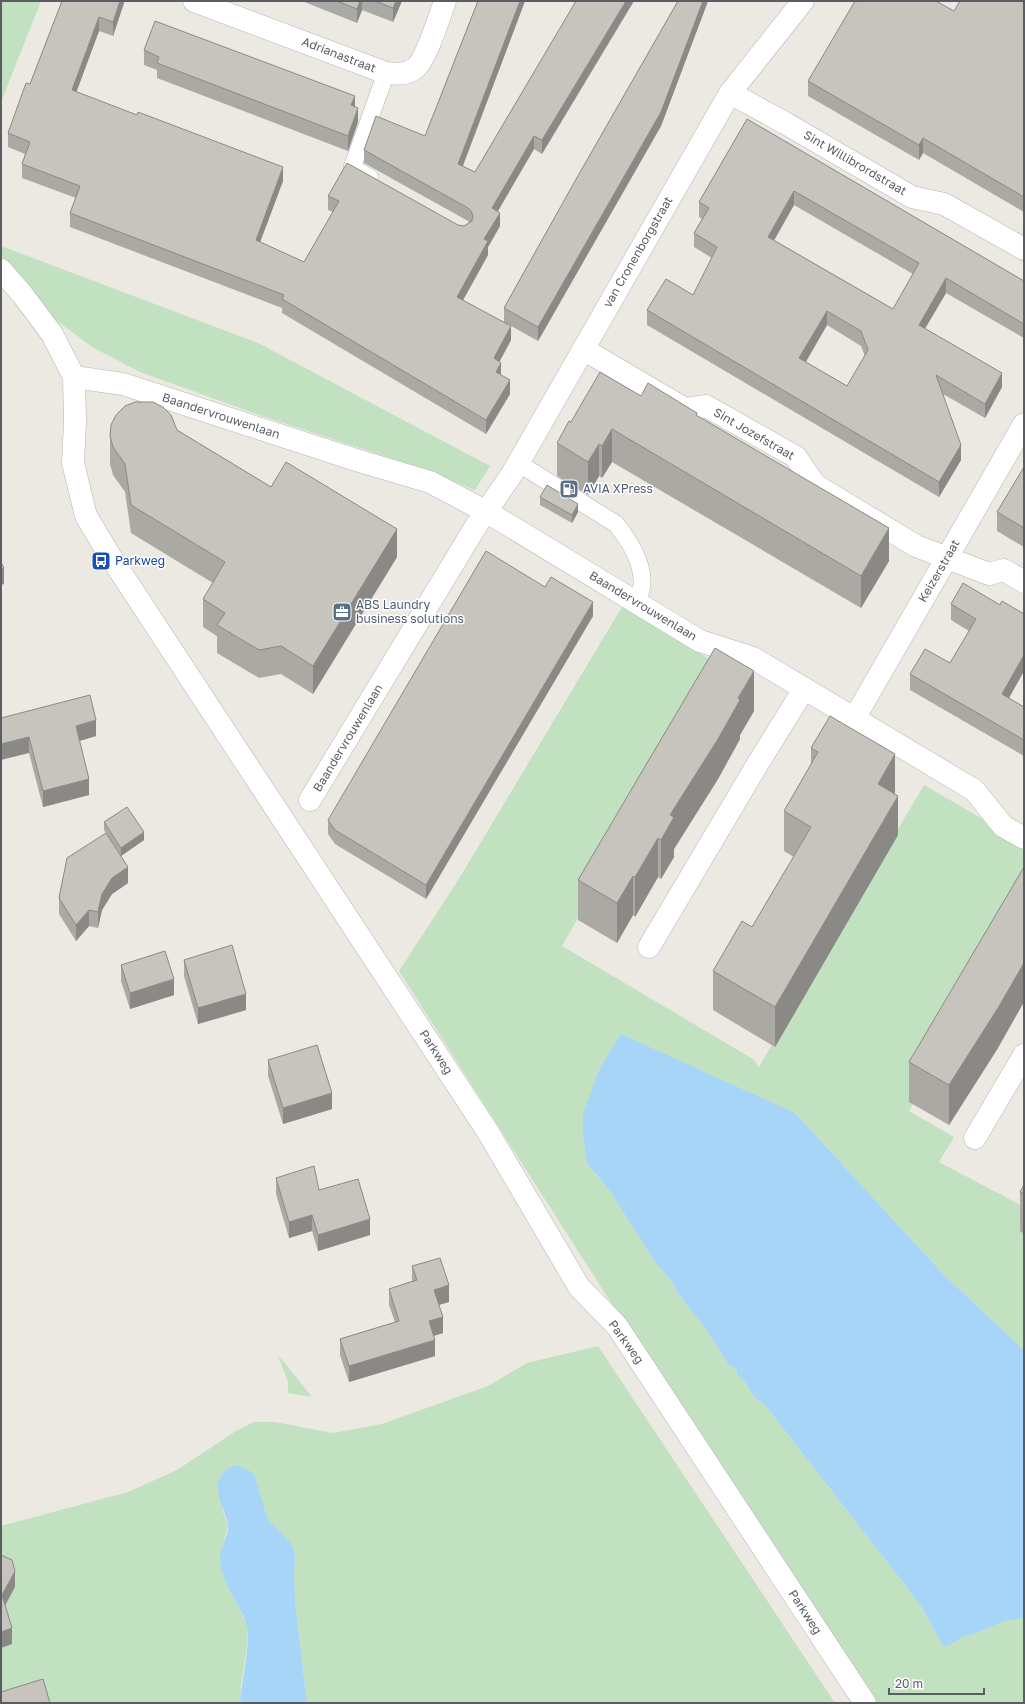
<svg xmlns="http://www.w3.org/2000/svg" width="1025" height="1704" font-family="'Golos Text',sans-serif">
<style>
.green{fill:#c1e1c0}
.water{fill:#a7d5f7}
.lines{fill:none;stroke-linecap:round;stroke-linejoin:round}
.service-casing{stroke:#b2b4b8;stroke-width:18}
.minor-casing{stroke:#b2b4b8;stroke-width:23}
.service{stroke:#fff;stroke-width:17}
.minor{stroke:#fff;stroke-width:22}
.wall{fill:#aba9a3;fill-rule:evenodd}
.shaded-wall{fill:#8b8985}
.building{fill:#c7c4be;stroke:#8b8985;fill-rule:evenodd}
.labels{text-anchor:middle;stroke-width:3;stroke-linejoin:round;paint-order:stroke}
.street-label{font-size:12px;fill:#5a5d61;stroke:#fff}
.service-label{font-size:12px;fill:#4e5e75;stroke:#fff;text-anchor:start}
.transit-label{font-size:12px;fill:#164399;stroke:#fff;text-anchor:start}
</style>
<rect width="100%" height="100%" fill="#ece9e2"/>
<g class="green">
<path d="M1,1H41L1,102Z"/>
<path d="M1,246L258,343L490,466L475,490L409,464L262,416L140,372L92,347L32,302L1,255Z"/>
<path d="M622,607L721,666L562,946L753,1059L759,1067L924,785L1024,843V910L909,1111L954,1137L939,1162L1024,1207V1350L945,1276L795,1113L587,1163L610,1191L655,1262L673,1283L677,1292L705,1328L728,1364L736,1369L737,1375C749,1382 751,1399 765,1405L922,1607L942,1645L947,1647L964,1636L974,1634L1005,1621L1024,1618V1703H867L399,971L457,882Z"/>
<path d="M598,1346L835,1703H307L296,1610L294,1580L295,1553L292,1544L268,1520L254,1473L222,1509L228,1526L220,1556L222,1570L248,1628L247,1646L241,1685L240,1703H1V1526L128,1492L177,1470L236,1431L254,1422H275L333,1433L382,1424L488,1386L527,1363Z"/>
<path d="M278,1355L312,1397L288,1393V1382Z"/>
</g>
<g class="water">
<path d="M621,1034L795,1113L945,1276L1024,1350V1618L1005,1621L974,1634L964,1636L947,1647L942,1645L922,1607L765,1405C751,1399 749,1382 737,1375L736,1369L728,1364L705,1328L677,1292L673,1283L655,1262L610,1191L587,1163L583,1134V1114L600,1068Z"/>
<path d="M236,1465L254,1473L268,1520L292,1544L295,1553L294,1580L296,1610L307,1703H240C241,1684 251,1642 247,1627C242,1607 226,1589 221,1569C221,1565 220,1560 220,1557C220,1547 230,1534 228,1524C222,1502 205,1477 236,1465Z"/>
</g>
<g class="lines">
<defs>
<g id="service">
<path d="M370,178L352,168L386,73"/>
<path d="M518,463L616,524C628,539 641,558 642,579C643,586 639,596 638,603"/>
</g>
<g id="minor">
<path d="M194,1L386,73C396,74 405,75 414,69C425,63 440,15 445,1"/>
<path d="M730,93L785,123L912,197L944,204L1024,249"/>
<path d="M1,270L22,294L52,334L74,377L75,421L73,463L86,516L110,556L488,1132L579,1287L617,1326L865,1703"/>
<path d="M583,349L685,409L706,406L796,457L815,485L916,546L989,574L1004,570L1024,582"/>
<path d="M74,377L123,384L356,460L430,482L487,512L700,641L753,658L974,790L1003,826L1024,838"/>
<path d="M854,719L1024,424"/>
<path d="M310,800L476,526L512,474L730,93L803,1"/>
<path d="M649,947L757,765L804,689"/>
<path d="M975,1138L1024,1055"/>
</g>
</defs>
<use href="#service" class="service-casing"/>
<use href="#minor" class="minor-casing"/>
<use href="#service" class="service"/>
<use href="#minor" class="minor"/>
</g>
<g class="wall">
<path d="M62,1H124V3L113,36L99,31L76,92L283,181L260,242L304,262L333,212L328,210V196L464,226L469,223L468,221L364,163V150L425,136L478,1H525L463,166L475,172L561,28L542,154L534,149L498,211L500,226L488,247V255L463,300L511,340L499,361L501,375L510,394L486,434L282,313V308L70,227V213L76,198L22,178V164L25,154L8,147V133L30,84Z"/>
<path d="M302,1H402L393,22L362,10L357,23Z"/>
<path d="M678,1H708L661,126L538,341L504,322V308Z"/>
<path d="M1024,1V212L923,153L919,160L808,96V81L859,2L954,11Z"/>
<path d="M144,50L355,107L358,122L348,151L157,78V70L144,65Z"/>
<path d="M747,119L1024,281V338L946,293L925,328L1002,387L985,418L943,394L961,460L939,497L647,325V310L693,295L712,258L694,247V233L702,219L699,217V202ZM794,205L913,274L893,309L774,240ZM827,325L861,346L865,356L847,386L806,362Z"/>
<path d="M641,396L697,416L889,561L861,608L612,462L602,478L599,476L588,495L557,476V443Z"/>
<path d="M177,430L271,487L397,557L313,694L281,674L259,678L217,653V636L203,627V599L213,583L131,533L125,492L113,475L110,464V436Z"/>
<path d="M1024,467V547L997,531V512Z"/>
<path d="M540,497L578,512L572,523L540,505Z"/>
<path d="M951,604L1000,605L1024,614V671L1009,698L1024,707V756L910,690V674L950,663L969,631L951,620Z"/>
<path d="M593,616L426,899L335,844L328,834V820Z"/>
<path d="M754,711L740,735V739L718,779L674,849V857L661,879L658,877L635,917L633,915L617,943L578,920V880Z"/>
<path d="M1,718L96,736L79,741L89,795L43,807L29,753Z"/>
<path d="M811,748L895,794L898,835L775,1047L713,1010V971L752,927L794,857L784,851V811L811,764Z"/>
<path d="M104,822L144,840L121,856L128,883L112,894L102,910L98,928L89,926L76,941L59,914V898L119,853L104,830Z"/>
<path d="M184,960L246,1010L198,1024L184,976Z"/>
<path d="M121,965L174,995L130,1009L121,981Z"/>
<path d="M998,1048L949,1125L909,1102V1062Z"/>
<path d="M268,1060L332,1109L283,1124L268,1076Z"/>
<path d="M276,1178L319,1190L370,1235L318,1251L312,1231L289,1238L276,1194Z"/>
<path d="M1024,1185V1234L1020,1231V1192Z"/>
<path d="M412,1266L449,1302L439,1305L443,1333L434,1336L435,1356L349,1382L340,1355V1339L395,1322L389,1305V1289L412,1281Z"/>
</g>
<g class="shaded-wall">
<path d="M120,1H124V3L113,36V22Z"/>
<path d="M360,1H362V10L357,23V9Z"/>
<path d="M396,1H402L393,22V8Z"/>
<path d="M520,1H525L458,178V164Z"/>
<path d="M626,1H634L542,154V140Z"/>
<path d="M703,1H708L661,126L538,341V327Z"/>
<path d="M99,17V31L72,104V90Z"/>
<path d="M355,96V111L351,105Z"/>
<path d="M358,108V122L348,151V136Z"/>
<path d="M534,136V149L492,221V208Z"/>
<path d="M923,138V153L919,160V145Z"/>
<path d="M283,167V181L256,253V240Z"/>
<path d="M794,191V205L768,251V237Z"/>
<path d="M500,213V226L488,247V255L457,311V297L484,239Z"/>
<path d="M946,278V293L919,339V325Z"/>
<path d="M827,311V325L799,373V358Z"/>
<path d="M511,326V340L494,372V358Z"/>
<path d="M501,363V376L496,372Z"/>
<path d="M1002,373V387L985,418V404Z"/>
<path d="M510,380V394L486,434V420Z"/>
<path d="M612,429V462L602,478V446Z"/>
<path d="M599,444V476L588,495V462Z"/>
<path d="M961,445V460L939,497V482Z"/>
<path d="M578,504V512L572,523V515Z"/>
<path d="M889,528V561L861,608V576Z"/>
<path d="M397,529V557L313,694V666Z"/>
<path d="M4,568V584L1,585V569Z"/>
<path d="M593,602V616L426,899V885Z"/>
<path d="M1024,655V671L1002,710V694Z"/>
<path d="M754,671V711L740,735V739L718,779L674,849V857L661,879V840L670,815Z"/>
<path d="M96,720V736L76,742V726Z"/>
<path d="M29,737V753L1,760V744Z"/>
<path d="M895,754V794L878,784Z"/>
<path d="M89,779V795L43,807V791Z"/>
<path d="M898,796V835L775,1047V1007Z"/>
<path d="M144,832V840L121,856V848Z"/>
<path d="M658,838V877L635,917V877Z"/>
<path d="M128,867V883L112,894L102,910L98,928V912L102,894L112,878Z"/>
<path d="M633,876V915L617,943V903Z"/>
<path d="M89,910V926L76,941V925Z"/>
<path d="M1024,963V1002L998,1048L949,1125V1085Z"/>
<path d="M174,979V995L130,1009V993Z"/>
<path d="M246,994V1010L198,1024V1008Z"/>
<path d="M332,1093V1109L283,1124V1108Z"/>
<path d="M312,1215V1231L289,1238V1222Z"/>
<path d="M370,1219V1235L318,1251V1235Z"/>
<path d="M449,1285V1302L434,1306V1290Z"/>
<path d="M443,1317V1333L429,1337V1321Z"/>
<path d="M435,1340V1356L349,1382V1366Z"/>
<path d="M15,1571V1587L2,1611V1595Z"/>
<path d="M12,1628V1644L1,1648V1632Z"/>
</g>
<g class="building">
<path d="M62,1H120L113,22L99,17L72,90L137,115L138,112L283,167L256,240L304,262L339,201L328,196L347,163L458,225L464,226L472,221L473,216L471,211L468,208L364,150L376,116L425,136L478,1H520L458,164L475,172L576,1H626L542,140L534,136L492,208L500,213L484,239L488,241L457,297L511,326L494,358L501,363L496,372L510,380L486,420L282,299L284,295L70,213L80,186L22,164L30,142L8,133L26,83L30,84Z"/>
<path d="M337,1H360L357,9Z"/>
<path d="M375,1H396L393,8Z"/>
<path d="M678,1H703L661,112L538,327L504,308L575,181Z"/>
<path d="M855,1H857L859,2L860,1H936L954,11L960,1H1024V197L923,138L919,145L808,81Z"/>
<path d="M155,21L355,96L351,105L358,108L348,136L157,63L159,57L144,50Z"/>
<path d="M747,119L1024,281V324L946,278L919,325L1002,373L985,404L936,375L961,445L939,482L647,310L666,279L693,295L717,247L694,233L709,208L699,202ZM794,191L919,263L893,309L768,237ZM827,311L861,331L868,350L847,386L799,358Z"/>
<path d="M600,372L641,396L648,383L697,413L696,415L889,528L861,576L612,429L602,446L599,444L588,462L557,443L569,421L571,422Z"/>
<path d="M135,402H153L163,407L171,415L177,430L271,487L286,462L397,529L313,666L281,646L259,650L217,625L225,613L203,599L225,562L131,505L125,464L113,447L110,436L111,425L116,415L125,406Z"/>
<path d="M1024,467V528L997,512Z"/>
<path d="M547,485L578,504L572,515L540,497Z"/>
<path d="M486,551L545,587L551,577L593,602L426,885L335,830L328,820Z"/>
<path d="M1,562L4,568L1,569Z"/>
<path d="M963,583L1000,605L1002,601L1024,614V655L1002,694L1024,707V740L910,674L925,649L950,663L976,619L951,604Z"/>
<path d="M715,648L754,671L738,698L740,700L718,739L670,815L674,817L661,840L658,838L635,877L633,876L617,903L578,880Z"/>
<path d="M90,695L96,720L76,726L89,779L43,791L29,737L1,744V718Z"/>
<path d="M830,716L895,754L878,784L898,796L775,1007L713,971L742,921L752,927L811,827L784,811L818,752L811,748Z"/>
<path d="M127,807L144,832L121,848L104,822Z"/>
<path d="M106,833L128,867L112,878L102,894L98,912L89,910L76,925L59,898L67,858Z"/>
<path d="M1024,867V963L998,1008L949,1085L909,1062Z"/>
<path d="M232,945L246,994L198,1008L184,960Z"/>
<path d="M165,951L174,979L130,993L121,965Z"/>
<path d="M317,1045L332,1093L283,1108L268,1060Z"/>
<path d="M314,1166L319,1190L358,1179L370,1219L318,1235L312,1215L289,1222L276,1178Z"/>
<path d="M1024,1185V1194L1020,1192Z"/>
<path d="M440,1258L449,1285L434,1290L443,1317L429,1321L435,1340L349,1366L340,1339L399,1321L389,1289L417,1280L412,1266Z"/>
<path d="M1,1555L12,1560L15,1571L2,1595L12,1628L1,1632Z"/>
<path d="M43,1679L50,1703H1V1692Z"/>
</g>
<defs>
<symbol id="fuel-square" viewBox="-11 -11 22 22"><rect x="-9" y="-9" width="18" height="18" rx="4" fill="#5c6f8a" stroke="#fff"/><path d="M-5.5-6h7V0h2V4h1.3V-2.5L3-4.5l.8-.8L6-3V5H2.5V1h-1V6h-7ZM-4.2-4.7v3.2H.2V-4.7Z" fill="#fff"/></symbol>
<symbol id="bus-square" viewBox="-11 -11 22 22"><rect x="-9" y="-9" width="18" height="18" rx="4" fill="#1a4fb4" stroke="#fff"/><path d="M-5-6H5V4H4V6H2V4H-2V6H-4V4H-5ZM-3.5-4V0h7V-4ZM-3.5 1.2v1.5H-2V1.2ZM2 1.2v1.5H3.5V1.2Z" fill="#fff"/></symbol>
<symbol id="office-square" viewBox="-11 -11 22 22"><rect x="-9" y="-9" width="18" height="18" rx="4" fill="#5c6f8a" stroke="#fff"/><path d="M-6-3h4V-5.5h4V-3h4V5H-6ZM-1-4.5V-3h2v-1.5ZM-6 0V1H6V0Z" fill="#fff"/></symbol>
</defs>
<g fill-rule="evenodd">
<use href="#fuel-square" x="558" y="478" width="22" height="22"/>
<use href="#bus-square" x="90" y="550" width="22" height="22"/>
<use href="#office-square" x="331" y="601" width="22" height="22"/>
</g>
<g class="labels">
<g class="street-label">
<text transform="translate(339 55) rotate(21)" y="4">Adrianastraat</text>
<text transform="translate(855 163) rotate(30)" y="4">Sint Willibrordstraat</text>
<text transform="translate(638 252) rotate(-60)" y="4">van Cronenborgstraat</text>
<text transform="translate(221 416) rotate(18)" y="4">Baandervrouwenlaan</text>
<text transform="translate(754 434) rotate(30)" y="4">Sint Jozefstraat</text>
<text transform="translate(939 571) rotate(-60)" y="4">Keizerstraat</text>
<text transform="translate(643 606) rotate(31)" y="4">Baandervrouwenlaan</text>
<text transform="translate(348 738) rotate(-59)" y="4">Baandervrouwenlaan</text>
<text transform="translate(436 1052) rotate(57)" y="4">Parkweg</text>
<text transform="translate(626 1342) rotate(54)" y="4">Parkweg</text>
<text transform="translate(805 1612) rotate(57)" y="4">Parkweg</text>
</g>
<g class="service-label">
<text x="583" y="493">AVIA XPress</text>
<text x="356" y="609">ABS Laundry<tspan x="356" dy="14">business solutions</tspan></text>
</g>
<g class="transit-label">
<text x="115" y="565">Parkweg</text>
</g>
</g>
<rect width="1025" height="1704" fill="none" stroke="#5a5d61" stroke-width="4"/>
<path d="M889 1688v6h95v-6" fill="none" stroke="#5a5d61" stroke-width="2"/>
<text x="895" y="1688" font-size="12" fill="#5a5d61" stroke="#ffffff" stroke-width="3" paint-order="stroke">20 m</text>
</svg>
